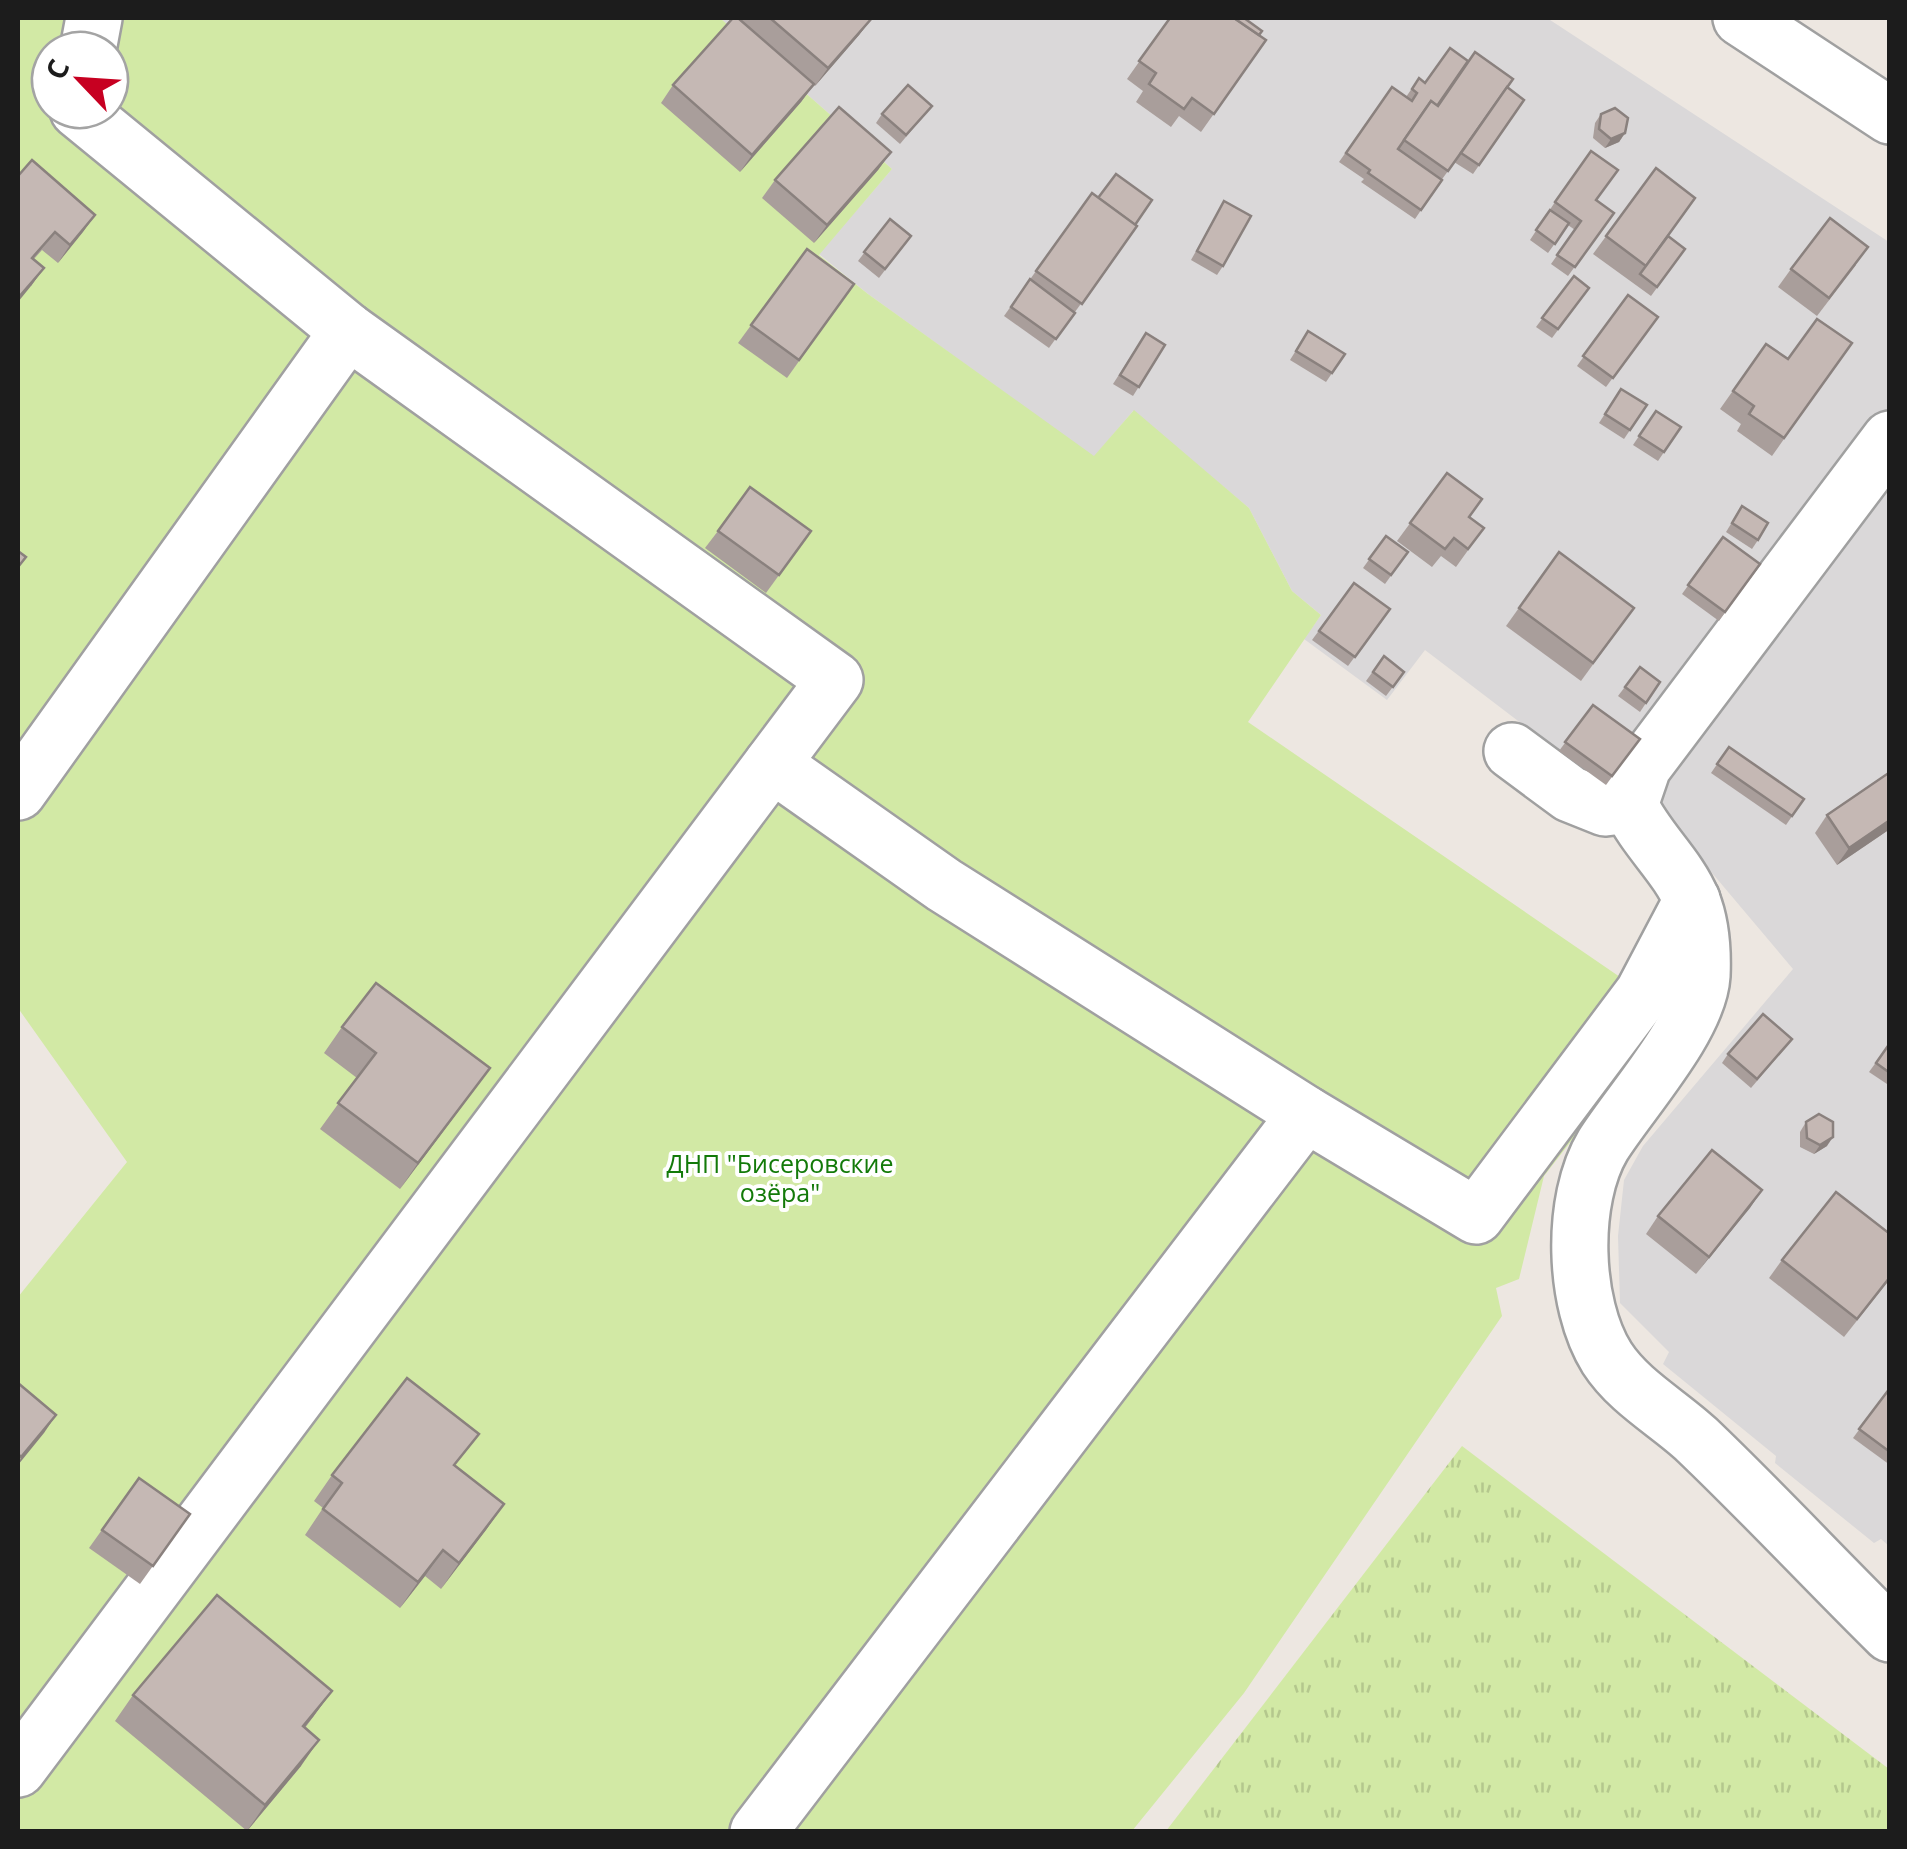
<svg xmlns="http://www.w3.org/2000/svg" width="1907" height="1849" font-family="'Open Sans',sans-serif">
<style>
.residential{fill:#dad8d9}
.grass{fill:url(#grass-tufts)}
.garden{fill:#d2e9a5;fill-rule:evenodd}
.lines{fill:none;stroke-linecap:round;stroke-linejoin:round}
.minor-casing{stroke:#a0a0a0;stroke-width:60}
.minor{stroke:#fff;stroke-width:55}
.wall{fill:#a99e9b}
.shaded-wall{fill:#8a817e}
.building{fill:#c5b8b4;stroke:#8a817e;stroke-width:2.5}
.labels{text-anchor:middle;stroke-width:8;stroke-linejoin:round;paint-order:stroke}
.park-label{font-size:25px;fill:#137a09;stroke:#fff}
</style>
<defs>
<pattern id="grass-tufts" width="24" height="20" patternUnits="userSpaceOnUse" patternTransform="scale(2.5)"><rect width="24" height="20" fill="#d2e9a5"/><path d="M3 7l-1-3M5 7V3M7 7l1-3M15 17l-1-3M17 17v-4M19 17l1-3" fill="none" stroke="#b4c78d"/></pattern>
</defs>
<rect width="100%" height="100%" fill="#ede7e1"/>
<g class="residential">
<path d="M720,18H1547L1889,242V406L1606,788L1425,650L1387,700L1304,639L1321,615L1292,591L1249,508L1133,411L1094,457L868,294L819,254L892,169Z"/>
<path d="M1889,477V1546L1881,1539L1874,1543L1775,1463L1776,1456L1663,1364L1669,1352L1620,1303L1618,1236L1624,1180L1643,1146L1793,969L1653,803Z"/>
</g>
<path class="grass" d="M1462,1446L1889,1769V1831H1166Z"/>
<path class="garden" d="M18,18H720L892,169L819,255L868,294L1094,456L1134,410L1249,508L1292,591L1321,615L1248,722L1671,1012L1544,1176L1519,1279L1496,1288L1502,1316L1244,1693L1132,1831H18V1297L127,1162L18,1008ZM50,50H110V110H50Z"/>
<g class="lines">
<defs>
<g id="minor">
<path d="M1741,18L1890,116"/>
<path d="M88,50L94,18"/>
<path d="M1890,439L1643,767L1630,805C1646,840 1678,866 1692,901C1701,923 1703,953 1702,976C1699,1027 1630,1102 1603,1145C1570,1200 1573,1304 1607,1358C1629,1392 1668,1413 1697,1440C1763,1503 1825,1570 1890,1634"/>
<path d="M1512,751L1570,794L1605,808L1630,805"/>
<path d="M772,764L944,885L1306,1114L1476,1216L1643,993L1692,900"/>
<path d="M18,792L348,331"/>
<path d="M18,1769L835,680L348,331L78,110"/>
<path d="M758,1832L1306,1114"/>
</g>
</defs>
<use href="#minor" class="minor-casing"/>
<use href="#minor" class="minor"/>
</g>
<g class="wall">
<path d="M742,18H872L859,35L815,86L814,85L801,102L740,172L661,103L673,85Z"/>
<path d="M1170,18L1259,35L1266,40L1201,132L1179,116L1171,127L1136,102L1143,91L1127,79Z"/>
<path d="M1419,78L1425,83L1507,87L1524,100L1473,174L1454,162L1456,160L1440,182L1415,219L1361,182L1364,179L1339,162L1392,87L1406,97Z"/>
<path d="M932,106L900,144L876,123L882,114Z"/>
<path d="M1601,114L1625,133L1619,142L1605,148L1593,138L1595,123Z"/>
<path d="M891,152L878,170L814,243L762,198L775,180Z"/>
<path d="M1656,168L1662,244L1685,249L1651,296L1593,254Z"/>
<path d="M18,176L95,215L58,263L42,250L34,259L44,268L31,286Z"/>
<path d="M1596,200L1614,213L1568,276L1551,264L1575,230L1568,225L1548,253L1530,240L1555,202Z"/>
<path d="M1224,201L1223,266L1217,275L1191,260Z"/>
<path d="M890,219L911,236L879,278L858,261Z"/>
<path d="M1135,225L1137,226L1049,348L1004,316L1036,271Z"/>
<path d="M807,249L854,284L787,378L738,343Z"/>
<path d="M1856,265L1817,316L1778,287L1791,269Z"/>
<path d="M1574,276L1589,288L1552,338L1536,327Z"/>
<path d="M1628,295L1658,317L1606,387L1577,366Z"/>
<path d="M1308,331L1345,354L1326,382L1290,360Z"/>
<path d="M1146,333L1165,345L1133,396L1113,384Z"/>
<path d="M1852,343L1772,456L1737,431L1741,424L1720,409L1766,344L1788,359Z"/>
<path d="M1621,389L1647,405L1624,439L1599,423Z"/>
<path d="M1656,411L1681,427L1658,461L1633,445Z"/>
<path d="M1447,473L1469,517L1484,528L1456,567L1441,556L1432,567L1397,541Z"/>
<path d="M1742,506L1758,540L1752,549L1726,532Z"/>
<path d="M718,531H811L766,593L705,548Z"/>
<path d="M1386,536L1408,552L1385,584L1363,568Z"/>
<path d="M1723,537L1760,564L1719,621L1682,594Z"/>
<path d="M1559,552L1634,608L1581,681L1506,626Z"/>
<path d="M1354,583L1390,609L1348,666L1312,640Z"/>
<path d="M1384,656L1404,672L1386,696L1366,681Z"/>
<path d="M1640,667L1660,682L1640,712L1618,696Z"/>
<path d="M1593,705L1640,739L1606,785L1559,751Z"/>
<path d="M1729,747L1804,799L1786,825L1711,773Z"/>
<path d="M1827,815L1890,829L1837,865L1815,833Z"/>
<path d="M342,1027L490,1068L400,1189L320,1129L357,1078L324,1053Z"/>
<path d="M1890,1043V1086L1869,1072Z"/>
<path d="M1785,1048L1751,1088L1722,1063L1728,1054Z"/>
<path d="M1806,1122L1827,1146L1814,1154L1800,1147V1132Z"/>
<path d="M1762,1190L1696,1274L1646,1234L1658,1216Z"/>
<path d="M1782,1260L1890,1279L1844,1337L1769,1278Z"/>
<path d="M1890,1388V1465L1853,1438Z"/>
<path d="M455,1466L504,1504L441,1589L425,1576L400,1608L305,1535L323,1508L314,1501L332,1475Z"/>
<path d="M139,1478L190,1514L140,1584L89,1548Z"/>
<path d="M332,1691L305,1728L301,1766L247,1831L115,1721L133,1695Z"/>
</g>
<g class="shaded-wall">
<path d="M872,18L859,35L815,86L828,68Z"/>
<path d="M814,84L801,102L740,172L752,155Z"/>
<path d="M1625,133L1619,142L1605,148L1611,139Z"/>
<path d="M891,152L878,170L814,243L827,225Z"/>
<path d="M95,215L83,232L58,263L70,245Z"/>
<path d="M44,268L31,286L18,302V298Z"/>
<path d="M1890,820V829L1837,865L1849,848Z"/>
<path d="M490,1068L471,1094L400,1189L418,1163Z"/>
<path d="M1833,1137L1827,1146L1814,1154L1820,1145Z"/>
<path d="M1762,1190L1750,1208L1696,1274L1709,1257Z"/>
<path d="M56,1415L44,1433L18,1465L21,1457Z"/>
<path d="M504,1504L486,1530L441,1589L459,1563Z"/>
<path d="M443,1550L425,1576L400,1608L418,1582Z"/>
<path d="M332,1691L313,1717L284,1752L303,1726Z"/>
<path d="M319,1740L301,1766L247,1831L265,1805Z"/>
</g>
<g class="building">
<path d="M733,18H738L814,84L752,155L673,85Z"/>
<path d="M770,18H872L828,68Z"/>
<path d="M1170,18H1234L1266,40L1214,114L1192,98L1184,109L1149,84L1156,73L1139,61Z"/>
<path d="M1234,18H1244L1262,31L1259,35Z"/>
<path d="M1450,48L1468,61L1437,106L1431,101L1398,149L1442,180L1421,210L1368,173L1370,170L1346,153L1392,87L1412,101L1417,93L1412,89L1419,78L1425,83Z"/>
<path d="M1475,52L1513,79L1448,171L1404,140L1431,101L1438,106Z"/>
<path d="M908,85L932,106L906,135L882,114Z"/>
<path d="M1507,87L1524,100L1479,165L1461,153Z"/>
<path d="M839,107L891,152L827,225L775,180Z"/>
<path d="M1615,108L1628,118L1625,133L1611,139L1599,129L1601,114Z"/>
<path d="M1591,151L1618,170L1596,200L1614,213L1575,267L1557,255L1581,221L1555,202Z"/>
<path d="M32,160L95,215L70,245L55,232L32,258L44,268L18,298V176Z"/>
<path d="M1656,168L1695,198L1646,266L1606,236Z"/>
<path d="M1116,174L1152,200L1135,225L1098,198Z"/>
<path d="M1092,193L1137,226L1082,304L1036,271Z"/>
<path d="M1224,201L1251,216L1223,266L1197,251Z"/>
<path d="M1550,210L1569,223L1555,244L1536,230Z"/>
<path d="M1830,218L1868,247L1829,298L1791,269Z"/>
<path d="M890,219L911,236L885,269L864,252Z"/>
<path d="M1668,236L1685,249L1657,287L1640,274Z"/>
<path d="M807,249L854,284L799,360L751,325Z"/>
<path d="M1574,276L1589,288L1558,329L1542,318Z"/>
<path d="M1030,279L1075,313L1056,339L1011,307Z"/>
<path d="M1628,295L1658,317L1613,378L1583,356Z"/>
<path d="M1817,319L1852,343L1784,438L1749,414L1754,406L1733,391L1766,344L1788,359Z"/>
<path d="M1308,331L1345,354L1332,373L1296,351Z"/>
<path d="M1146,333L1165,345L1139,387L1120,375Z"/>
<path d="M1621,389L1647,405L1630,430L1605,414Z"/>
<path d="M1656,411L1681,427L1664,452L1639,436Z"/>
<path d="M1447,473L1482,499L1469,517L1484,528L1468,549L1454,538L1445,549L1410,523Z"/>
<path d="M750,487L811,531L779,575L718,531Z"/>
<path d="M1742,506L1768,523L1758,540L1732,523Z"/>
<path d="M1386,536L1408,552L1391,575L1369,559Z"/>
<path d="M1723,537L1760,564L1725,612L1688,585Z"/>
<path d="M18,551L26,557L18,567Z"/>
<path d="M1559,552L1634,608L1593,663L1519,608Z"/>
<path d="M1354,583L1390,609L1355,657L1319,631Z"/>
<path d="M1384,656L1404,672L1393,687L1373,672Z"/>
<path d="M1640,667L1660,682L1646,703L1625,687Z"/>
<path d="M1593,705L1640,739L1612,776L1565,742Z"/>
<path d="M1729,747L1804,799L1792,816L1717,764Z"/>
<path d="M1890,772V820L1849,848L1827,815Z"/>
<path d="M376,983L490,1068L418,1163L338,1103L376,1053L342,1027Z"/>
<path d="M1763,1014L1792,1039L1757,1079L1728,1054Z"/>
<path d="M1890,1043V1073L1876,1063Z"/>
<path d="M1819,1114L1833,1122V1137L1820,1145L1807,1138L1806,1122Z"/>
<path d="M1712,1150L1762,1190L1709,1257L1658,1216Z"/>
<path d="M1836,1192L1890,1234V1277L1857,1319L1782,1260Z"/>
<path d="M407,1378L479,1434L454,1465L504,1504L459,1563L443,1550L418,1582L323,1509L342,1483L332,1475Z"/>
<path d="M18,1383L56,1415L21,1457L18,1454Z"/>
<path d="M1890,1388V1452L1859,1429Z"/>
<path d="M139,1478L190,1514L153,1566L102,1530Z"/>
<path d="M217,1595L332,1691L303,1726L319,1740L265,1805L133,1695Z"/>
</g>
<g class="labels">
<g class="park-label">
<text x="780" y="1173">ДНП "Бисеровские<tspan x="780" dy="29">озёра"</tspan></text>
</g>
</g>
<rect width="1907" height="1849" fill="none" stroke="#1c1c1c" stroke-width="40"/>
<g transform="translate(80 80) rotate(295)"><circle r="48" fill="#ffffff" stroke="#a4a4a4" stroke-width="2.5"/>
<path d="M0-8L18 38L0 25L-18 38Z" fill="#c70021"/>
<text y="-15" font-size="28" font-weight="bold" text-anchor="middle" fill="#1c1c1c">С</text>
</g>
</svg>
